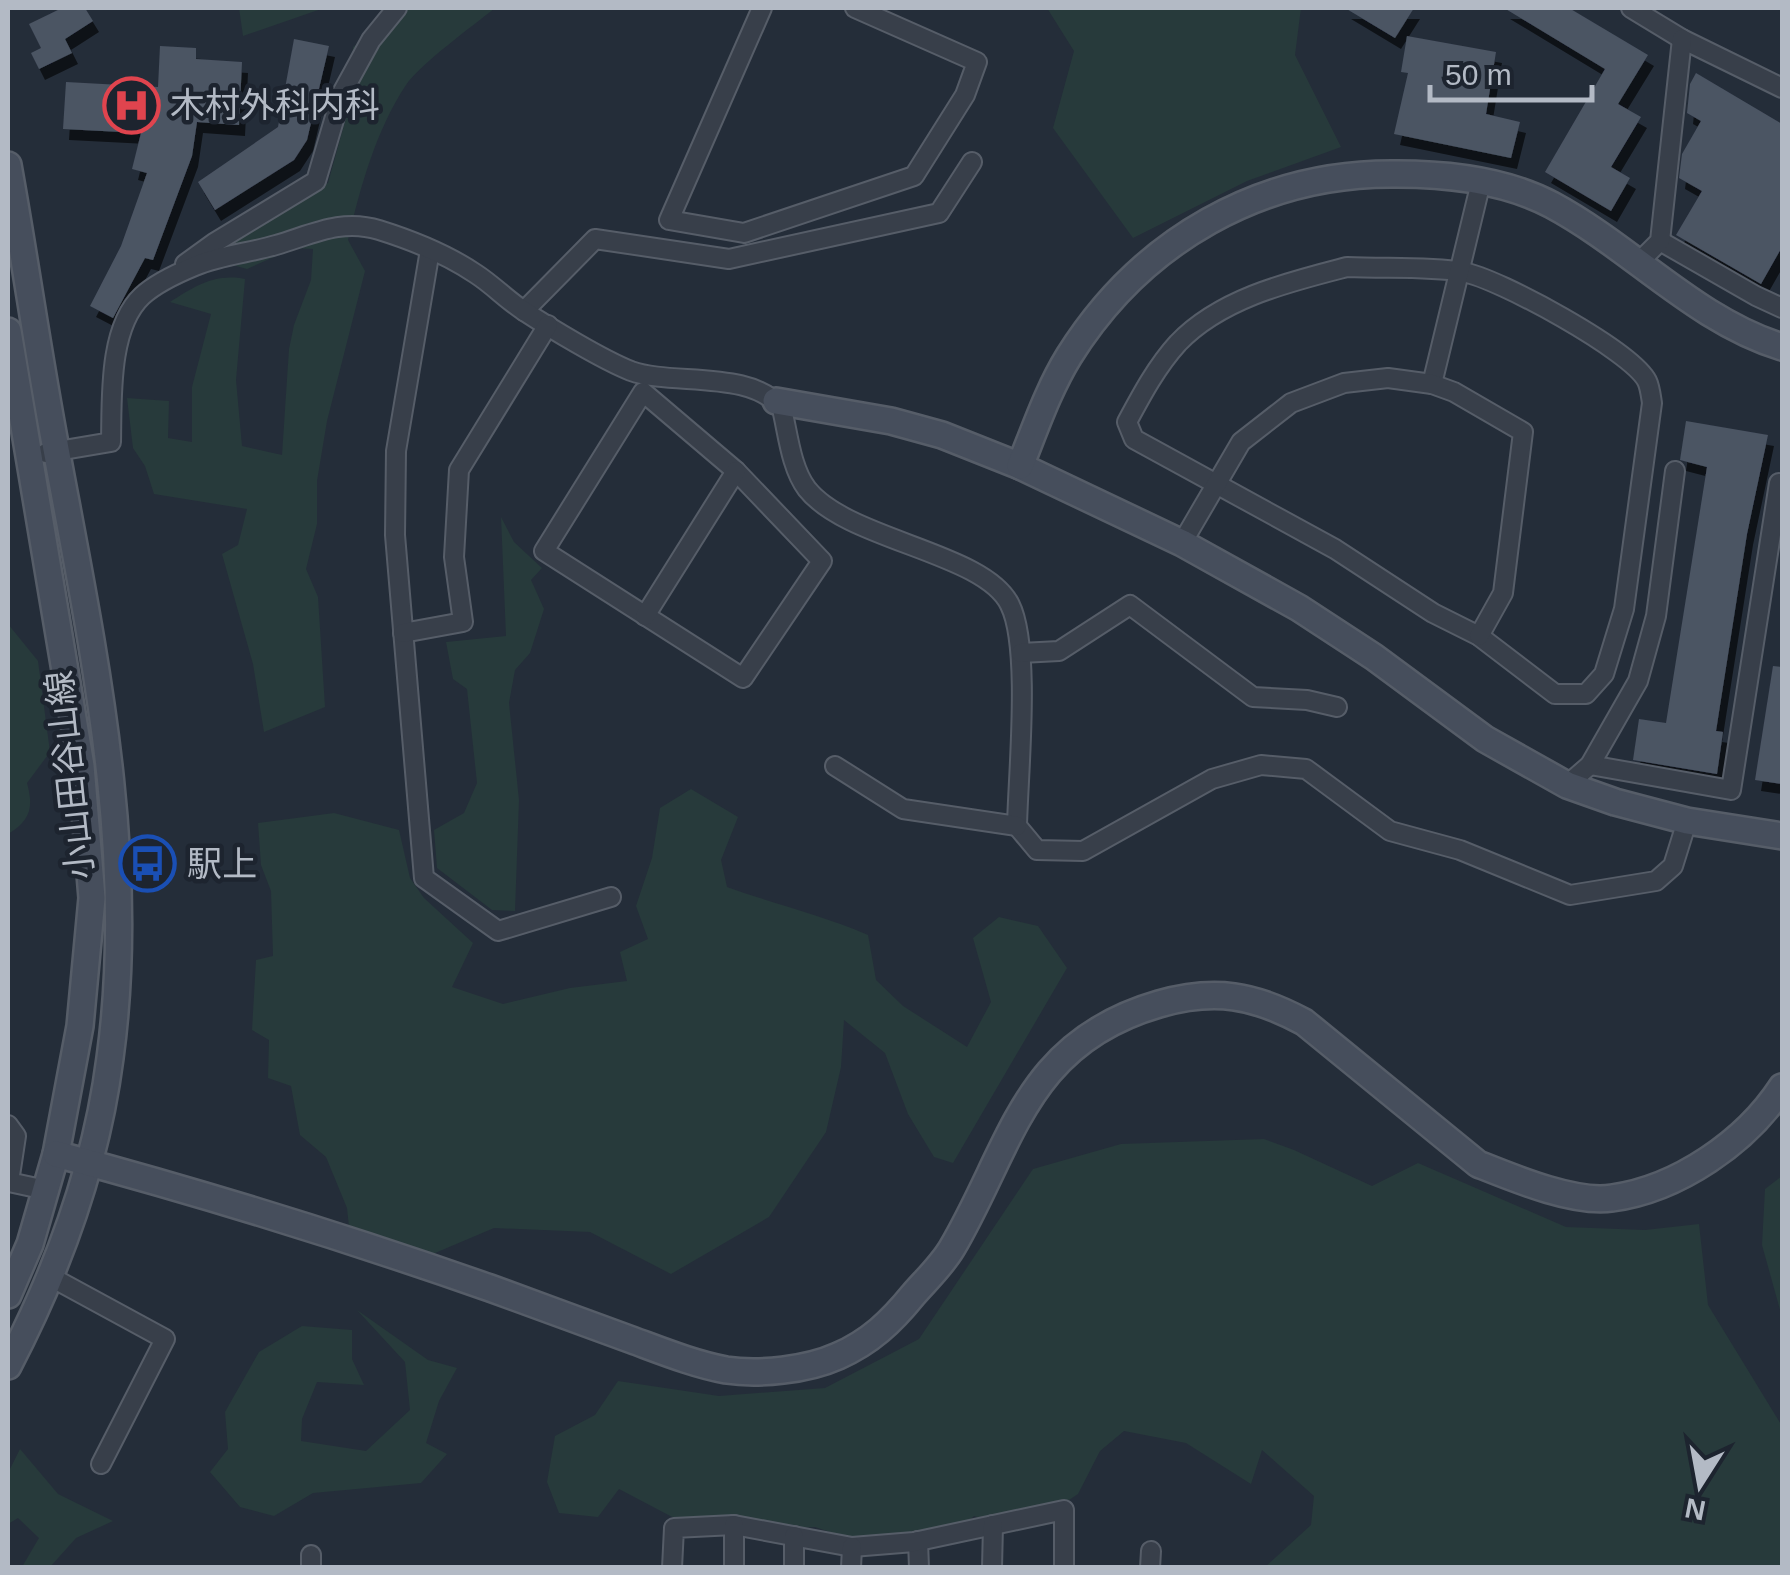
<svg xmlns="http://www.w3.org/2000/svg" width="1790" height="1575" font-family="Helvetica,'Noto Sans JP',sans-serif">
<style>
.green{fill:#273a3b}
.building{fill:#4b5463;filter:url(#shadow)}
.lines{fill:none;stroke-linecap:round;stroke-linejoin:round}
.street-casing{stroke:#565d68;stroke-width:22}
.secondary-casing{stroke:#565d68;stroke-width:30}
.street{stroke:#383f4a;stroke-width:18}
.secondary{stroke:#464e5c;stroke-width:25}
.labels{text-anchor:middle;stroke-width:9;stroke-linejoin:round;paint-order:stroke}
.poi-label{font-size:35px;fill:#b3bac5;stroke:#1d242f;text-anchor:start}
.street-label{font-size:35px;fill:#b3bac5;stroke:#1d242f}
</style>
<defs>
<filter id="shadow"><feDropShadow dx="6" dy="11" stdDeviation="0" flood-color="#0009"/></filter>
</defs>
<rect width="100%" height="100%" fill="#242d39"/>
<g class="green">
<path d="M239,8H324L243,36Z"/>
<path d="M401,8H495C474,25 419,65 406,85C376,130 360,188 348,240L365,271L327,421L317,481V524L306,569L318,597L325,707L264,732L253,664L222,554L238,545L247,509L154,494L145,466L133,448L127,398L169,401L168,438L192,442V387L211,314L170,302C195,286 215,273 245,279L236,380L242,446L282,455L289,349L294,325L311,280L313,249L294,248L247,269L211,259L261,223L328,183L349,107L353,47Z"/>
<path d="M1047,8H1301L1295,55L1341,147L1247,181L1133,238L1053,128L1074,51Z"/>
<path d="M501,517L514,542L542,568L531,580L544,609L530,653L515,670L509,703L519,800L515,911L492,910L437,868L434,830L464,813L477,783L467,689L453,679L446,642L506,636Z"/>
<path d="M8,624L38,661L50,752L27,783C34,808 30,821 8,834Z"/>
<path d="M691,789L738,817L721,860L727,887C774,904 822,915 868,935L876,980L903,1006L967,1047L991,1002L973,938L999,917L1038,926L1067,968L953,1163L934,1157L908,1114L885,1053L844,1020L841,1067L826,1132L769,1217L671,1274L590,1232L494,1228L395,1270L352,1255L347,1208L326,1157L300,1135L291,1086L268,1078L269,1040L252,1030L256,960L273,956L271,891L261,865L258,823L334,813L399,830L410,878L424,898L473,943L452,987L503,1004L570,988L627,981L620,952L648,939L636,906L652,858L660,808Z"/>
<path d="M1264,1139L1294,1150L1372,1186L1418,1163L1566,1227L1645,1230L1699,1224L1708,1305L1782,1426V1567H1265L1311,1525L1314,1496L1262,1450L1251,1484L1186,1443L1124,1431L1100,1451L1078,1494L1048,1514L1001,1524L974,1516L953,1536L914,1552L857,1541L815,1527L747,1531L676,1519L619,1489L598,1517L559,1513L547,1482L555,1436L595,1415L618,1381L719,1396L825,1388L919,1339L1033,1169L1121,1144Z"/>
<path d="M1782,1176V1317L1762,1245L1765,1189Z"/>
<path d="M357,1310L428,1360L457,1368L439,1401L426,1443L447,1454L421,1483L313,1493L274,1516L240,1507L210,1472L228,1449L225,1412L259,1352L302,1326L352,1330V1359L364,1385L317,1382L302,1419L301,1441L366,1451L410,1410L405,1362Z"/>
<path d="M20,1449L58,1494L113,1521L76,1538L50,1567H22L39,1538L18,1518L8,1524V1473Z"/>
</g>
<g class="building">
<path d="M62,8H85L93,21L65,39L72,53L39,69L31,53L41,48L29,24Z"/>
<path d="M1345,8H1414L1395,38Z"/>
<path d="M1504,8H1569L1648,55L1618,104L1641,117L1611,167L1630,178L1611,211L1545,172L1605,69Z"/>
<path d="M1407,36L1496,52L1486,114L1520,122L1511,158L1394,134L1408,73L1401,72Z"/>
<path d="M294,39L329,46L307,140L294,160L215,210L198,182L278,127Z"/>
<path d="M160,46L196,48V59L242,62L239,125L197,122L192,156L153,260L145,258L113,318L90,306L121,246L147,173L132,169L141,133L63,129L66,82L158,87Z"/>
<path d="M1696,73L1782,124V247L1761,284L1676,235L1702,191L1679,178L1682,154L1701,121L1687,113L1690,84Z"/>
<path d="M1686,421L1768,435L1747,534L1716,731L1723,732L1717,774L1633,760L1639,719L1666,723L1707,467L1680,460Z"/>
<path d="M1773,666L1782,667V784L1755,780Z"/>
</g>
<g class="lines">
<defs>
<g id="street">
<path d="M762,8L669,220L744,233L914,176L965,95L977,62L855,8"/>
<path d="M1631,8L1682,39L1782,88"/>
<path d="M1660,241L1756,296L1782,308"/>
<path d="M430,250L396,451L395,535L424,878L498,931L611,897"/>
<path d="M1638,263L1660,241L1682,39"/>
<path d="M185,264L214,243L316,181L342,93L371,40L397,8"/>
<path d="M1347,267C1385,269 1426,266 1463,272C1498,278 1632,351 1647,381C1650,387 1651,397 1652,403L1624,609L1604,674L1586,694H1555L1479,636L1433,613L1335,549L1134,439L1127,422C1142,394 1157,366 1178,343C1221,298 1289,282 1347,267Z"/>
<path d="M524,311L595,239L729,259L939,213L972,162"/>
<path d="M1432,384L1481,182"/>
<path d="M643,392L736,471L822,561L743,678L544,551Z"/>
<path d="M46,453L111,442C112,400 108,328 142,296C155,284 178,273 195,266C221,255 249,253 276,245C311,235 341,218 379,230C411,240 448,255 476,274C493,285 507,300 524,311C550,328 603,360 631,371C672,386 752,369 782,409C788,434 791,468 807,489C848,541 985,552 1010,605C1031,647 1018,775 1017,826L1037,850L1083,851L1212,779L1261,765L1306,769L1390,831L1460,850L1570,895L1656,881L1673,866L1687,821"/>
<path d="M1182,543L1241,442L1291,403L1344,383L1388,378L1432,384L1454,392L1523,432L1503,593L1479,636"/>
<path d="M645,616L736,471"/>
<path d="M403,633L463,622L454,557L459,470L548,325"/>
<path d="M1021,653L1059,651L1130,605L1253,697L1307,700L1337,707"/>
<path d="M1590,765L1731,790L1779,483"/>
<path d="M835,766L903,809L1017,826"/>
<path d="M1567,785L1590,765L1638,681L1656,616L1675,471"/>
<path d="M8,1125L16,1136L9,1182L46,1190"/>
<path d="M51,1277L165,1339L101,1464"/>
<path d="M918,1541L919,1568"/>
<path d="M311,1568V1555"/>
<path d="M672,1568L674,1528L734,1525L852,1547L914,1542L1064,1510V1568"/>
<path d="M734,1568V1525"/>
<path d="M794,1568V1536"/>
<path d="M851,1568L852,1547"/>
<path d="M992,1568L993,1525"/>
<path d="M1150,1568L1151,1551"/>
</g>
<g id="secondary">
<path d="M8,165C25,259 38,354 56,449C93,649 138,854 110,1058C96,1167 58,1270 8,1366"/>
<path d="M8,331L81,766L92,898L80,1026L56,1154L30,1244L8,1295"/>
<path d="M776,401L891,421L942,435L1020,466L1182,543L1299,608L1374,657L1485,739L1567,785L1615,802L1687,821L1782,836"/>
<path d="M1020,466C1035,429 1048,390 1069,356C1141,241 1261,172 1397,174C1447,174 1507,181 1552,205C1632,248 1695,320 1782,347"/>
<path d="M56,1154C202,1193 347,1238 490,1288C537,1305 585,1323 632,1340C662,1351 694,1364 726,1370C759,1375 807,1370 838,1356C870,1342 891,1322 913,1295C926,1280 942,1265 952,1248C1013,1144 1024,1043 1159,1004C1215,988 1254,995 1304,1022L1478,1164C1513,1178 1575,1204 1612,1198C1678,1189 1746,1142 1782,1087"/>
</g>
</defs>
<use href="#street" class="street-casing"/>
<use href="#secondary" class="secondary-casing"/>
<use href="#street" class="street"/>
<use href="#secondary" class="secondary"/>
</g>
<defs>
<symbol id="hospital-ring" viewBox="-11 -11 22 22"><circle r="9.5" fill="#1d242f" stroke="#e0444e" stroke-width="1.5"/><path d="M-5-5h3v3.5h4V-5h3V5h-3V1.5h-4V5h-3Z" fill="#e0444e"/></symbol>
<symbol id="bus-ring" viewBox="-11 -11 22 22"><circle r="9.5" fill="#1d242f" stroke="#1a4fb4" stroke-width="1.5"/><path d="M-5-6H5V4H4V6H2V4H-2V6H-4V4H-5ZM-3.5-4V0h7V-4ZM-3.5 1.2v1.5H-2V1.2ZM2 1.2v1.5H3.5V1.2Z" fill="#1a4fb4"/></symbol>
</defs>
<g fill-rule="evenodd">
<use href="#hospital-ring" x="100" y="74" width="63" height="63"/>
<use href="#bus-ring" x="116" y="832" width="63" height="63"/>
</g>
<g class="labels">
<g class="poi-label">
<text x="170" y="117">木村外科内科</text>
<text x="187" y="876">駅上</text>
</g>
<g class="street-label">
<text transform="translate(70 775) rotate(-96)" y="12">小山田谷山線</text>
</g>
</g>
<rect width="1790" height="1575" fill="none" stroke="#b3bac5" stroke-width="20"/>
<g transform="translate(1700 1485) rotate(191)" stroke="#1d242f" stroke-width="8" paint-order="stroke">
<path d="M0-8L18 38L0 25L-18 38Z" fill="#b3bac5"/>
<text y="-15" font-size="28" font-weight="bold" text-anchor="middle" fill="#b3bac5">N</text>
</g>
<path d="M1430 85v15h162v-15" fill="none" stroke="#b3bac5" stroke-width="5"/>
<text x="1445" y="85" font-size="30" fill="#b3bac5" stroke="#1d242f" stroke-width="8" paint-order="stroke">50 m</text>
</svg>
